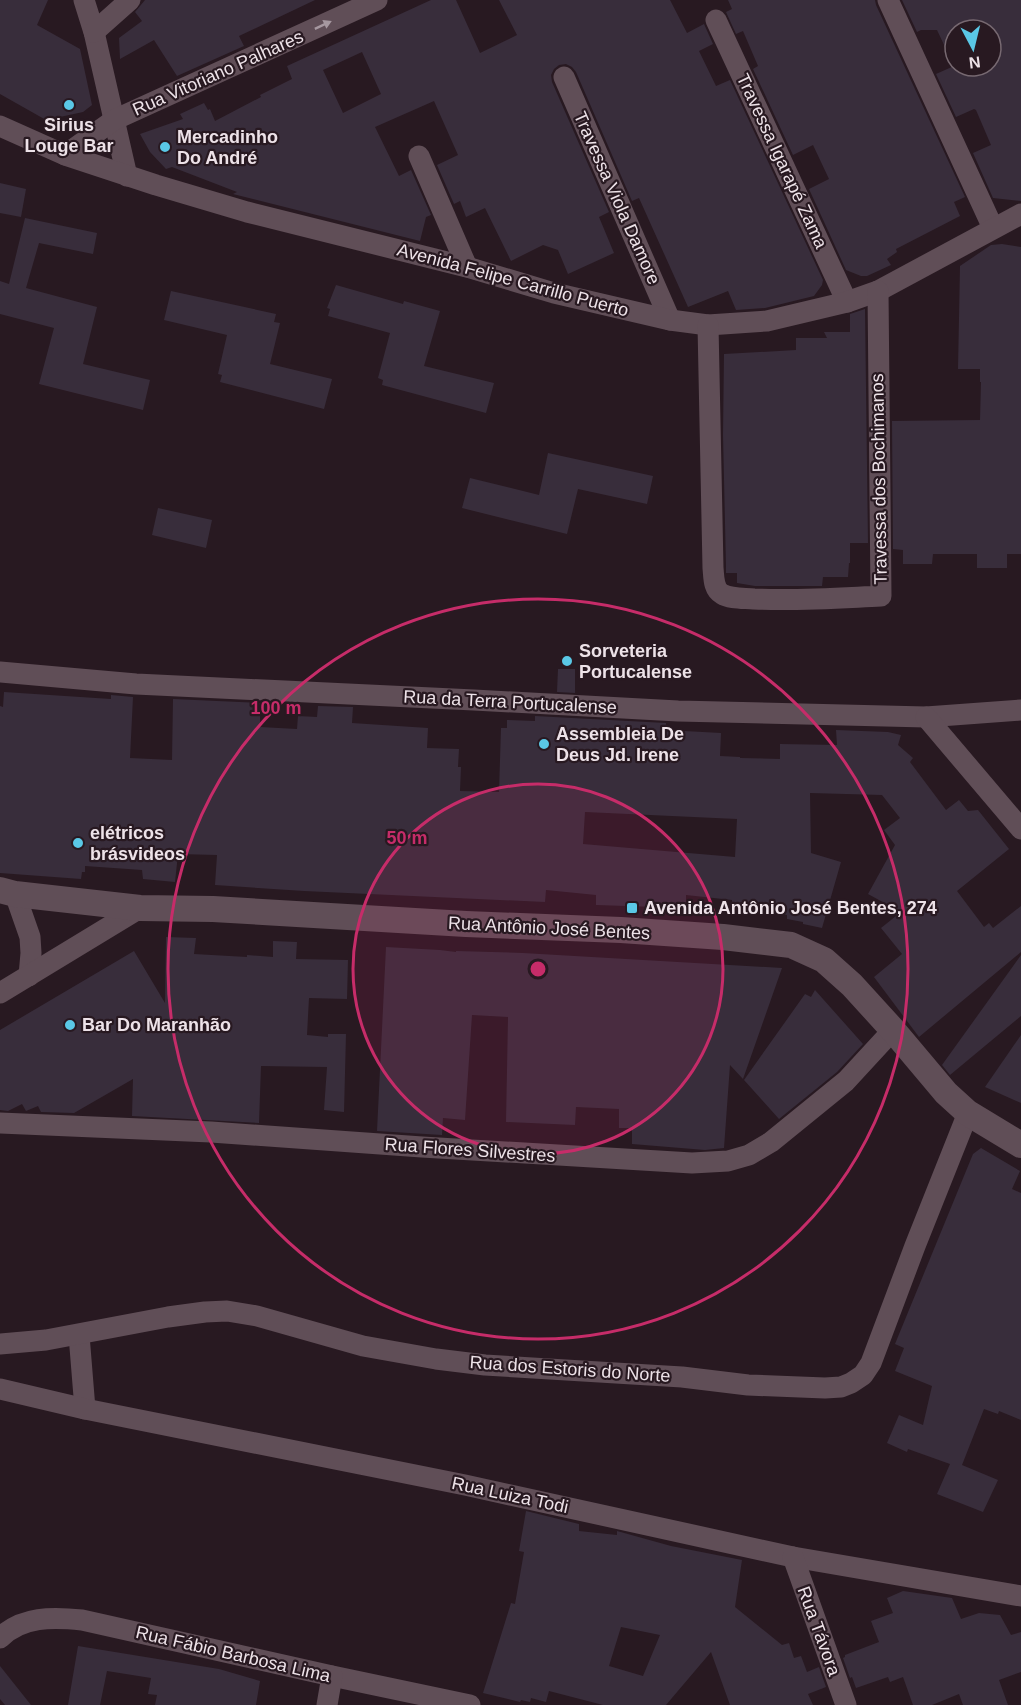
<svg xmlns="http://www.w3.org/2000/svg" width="1021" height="1705" font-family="Arial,sans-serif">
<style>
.building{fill:#382d3b;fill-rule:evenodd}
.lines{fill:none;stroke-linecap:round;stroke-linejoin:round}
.minor{stroke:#604e57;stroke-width:21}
.tertiary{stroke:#604e57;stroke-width:26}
.oneway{fill:#a698a0}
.ring{fill:none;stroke:#c62c69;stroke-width:3}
.poi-dot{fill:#5ac8e6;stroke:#281921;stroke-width:2}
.labels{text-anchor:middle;stroke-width:4.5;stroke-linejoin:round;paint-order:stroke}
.street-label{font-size:18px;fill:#ede2e8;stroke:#281921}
.poi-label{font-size:18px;font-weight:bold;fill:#ede2e8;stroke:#281921;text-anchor:start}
.centre{fill:#c62c69;stroke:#281921;stroke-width:3}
.ring-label{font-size:18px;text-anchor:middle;font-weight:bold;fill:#c62c69;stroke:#281921;stroke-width:4.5;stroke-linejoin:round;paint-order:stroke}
</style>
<rect width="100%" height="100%" fill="#281921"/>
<g class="building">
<path d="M0,0H48L37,25L80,49L92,105L83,112L46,120L0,94Z"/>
<path d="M145,0H315L239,36L244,46L177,76L154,40L120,59L119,38L142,21L135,12Z"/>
<path d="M431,0H456L480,53L517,35L499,0H670L687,33L704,24L713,44L699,51L716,86L730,80L823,280L822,285L814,296L765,308L736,310L728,291L688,307L639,198L632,201L576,72L572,67L566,64L559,65L554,69L551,75L552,82L609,212L599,217L614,253L568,274L558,250L543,245L511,261L485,208L466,217L460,201L454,204L437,165L458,155L434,101L375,127L399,176L411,170L431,215L426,217L420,241L233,194L237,192L172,167L166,169L150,152L140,134L183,119L180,114L204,103L208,110L210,109L215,121L261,97L260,95L292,79L287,66ZM362,52L381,94L343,113L323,70Z"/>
<path d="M728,0H875L876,5L965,197L954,202L960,216L896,249L897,252L887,259L891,265L867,276H861L846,270L809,189L829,179L813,145L793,155L753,69L758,66L743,31L736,34L726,12L732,9Z"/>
<path d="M902,0H1021V201L993,198L973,153L991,145L976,110L974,109L956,117L936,74L954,66L937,30H921L917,32ZM955,30H991V66H955Z"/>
<path d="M0,183L26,189L21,217L0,213Z"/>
<path d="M25,218L97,233L93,254L39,243L26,288L97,307L83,364L150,380L143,410L39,384L54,328L0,314V281L9,284Z"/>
<path d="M1002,244L1021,247V554H1007V568H977V554H933L932,564H903V550L893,549L892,421L980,420L981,382H980V369H958L960,266L991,245Z"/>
<path d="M336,285L403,304L404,301L440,311L424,366L494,383L486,413L382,385L383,380L378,378L390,333L328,316L330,309L327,308Z"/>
<path d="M171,291L276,314L274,322L280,323L270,364L332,379L324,409L220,382L222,375L218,374L227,335L164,320Z"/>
<path d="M865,309L868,543H850V563H849L848,577H823L822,586H755L737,583V573H726V567L723,435L724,354L796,350V338H827L824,332H850V314Z"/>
<path d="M548,453L653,476L647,504L578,489L567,534L462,508L470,478L539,495Z"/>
<path d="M158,508L212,520L206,548L152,535Z"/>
<path d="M558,669H575V693L557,692Z"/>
<path d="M4,692L111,699V695L133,697L130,758L172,760L173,699L260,703V727L297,729L298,716L317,717L318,706L353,707L352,723L428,728L427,748L459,749L458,767H461L460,791L499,792L501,728H507V720L535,721V716L666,723V730L721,733L720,756L740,757V758L780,759V744L837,745L836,730L888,732L901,735L898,745L913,758L910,762L946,810L959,800L968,811L978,810L1009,849L957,891L984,927L989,923L993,928L1021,906V952L919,1037L874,977L902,954L881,928L901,912L868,894L895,845L884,830L900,818L882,795L810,793L811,853L841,862L822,928L803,924V922L787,919V915L732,906V900L686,895V908L596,905V895L546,890L545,902L304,891L215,885L217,855L178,854L175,882L143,879L142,870L85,866V872H82L81,879L0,873V706L3,707ZM585,812L737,819L735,857L583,844Z"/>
<path d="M166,937L196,938L194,954L247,957V955L273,957V941L297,942L296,959L348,960L347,999L309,998L307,1035L328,1037V1034H346L344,1112L324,1110L327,1067L261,1066L259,1123L132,1116L133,1079L74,1113L41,1112L38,1106L26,1111L22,1104L8,1111L0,1110V1030L134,951L165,1003Z"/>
<path d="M386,947L440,950L456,952V951L523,953L782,968L743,1079L730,1065L724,1148L705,1150L632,1144V1128H619V1109L576,1107L575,1125L506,1122L508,1017L472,1015L465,1120L443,1118L442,1135L377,1131Z"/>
<path d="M1021,955V1016L950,1075L942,1065Z"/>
<path d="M815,990L863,1044L837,1072L779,1119L744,1080L805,994L811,997Z"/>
<path d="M1021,1035V1103L985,1087Z"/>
<path d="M981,1148L1020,1171L1012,1189L1021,1193V1420L999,1411L998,1414L984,1409L962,1465L998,1480L983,1512L937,1494L950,1464L908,1449L907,1452L887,1443L899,1415L923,1425L932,1386L895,1371L904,1348L895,1344L973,1154Z"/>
<path d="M526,1511L579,1524V1531L617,1535V1531L671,1546L742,1560L735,1607L782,1645L789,1643L794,1658L801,1656L807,1672L819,1667L826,1687L808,1694L813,1705H730L711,1652L666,1705H603L549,1691L546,1702L531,1698L530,1702L521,1700L520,1702L483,1693L511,1603L515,1604L524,1552L519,1551ZM621,1627L660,1635L643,1676L609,1666Z"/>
<path d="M903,1591L952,1598L961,1619L979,1613L1000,1615L1011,1635L1021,1632V1672L999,1680L1008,1705H963L959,1694L932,1705H913L903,1677L890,1682L888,1677L856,1688L852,1677L850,1678L843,1658L845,1657V1655L879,1642L871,1621L893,1613L887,1598Z"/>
<path d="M78,1646L219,1669L260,1681L256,1705H155L157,1695L148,1694L151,1678L107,1671L100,1705H68Z"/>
<path d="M0,1666L31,1705H5L0,1699Z"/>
</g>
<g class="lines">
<g class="minor">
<path d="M84,0L94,32L127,176"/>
<path d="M888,0L993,228"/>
<path d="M716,20L847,302"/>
<path d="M94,32L130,0"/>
<path d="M564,77L670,320"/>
<path d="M0,126L65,155L156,185L247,212L467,267L554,293L670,320L708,325L767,321L847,302L878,291L1021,214"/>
<path d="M65,155L114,120L377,0"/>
<path d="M419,156L467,267"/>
<path d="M708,325L713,568C714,577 713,589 722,594C730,599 744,598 754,599C798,601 838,598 881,596L878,291"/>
<path d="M0,672L136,684L474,700L678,711L926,717L1021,710"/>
<path d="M926,717L1021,829"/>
<path d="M15,894L30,937L31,953L29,976"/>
<path d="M0,993L140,908"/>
<path d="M0,1123L211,1132L422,1147L692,1163L728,1161L749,1155L771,1142L846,1081L893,1030"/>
<path d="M79,1335L85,1409"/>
<path d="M0,1344L46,1340L168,1317L205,1312L227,1311L257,1316L363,1346L436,1359L485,1365L682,1377L748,1385L825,1388L841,1387L851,1383L863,1375L871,1363L915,1246L968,1113"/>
<path d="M0,1389L85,1409L465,1485L793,1557L1021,1596"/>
<path d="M793,1557L846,1705"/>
<path d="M0,1638C22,1616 53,1617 82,1620L332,1676L470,1705"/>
<path d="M327,1705L332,1676"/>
</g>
<path class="tertiary" d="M0,890L15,894L140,908L213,909L466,924L621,930L723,937L791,945L824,960L852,985L893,1030L946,1093L968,1113L1021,1145"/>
</g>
<defs><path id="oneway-solid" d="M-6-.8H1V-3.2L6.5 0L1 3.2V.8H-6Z" transform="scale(1.5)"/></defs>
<use class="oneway" href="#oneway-solid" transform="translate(323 25) rotate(-25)"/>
<circle cx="538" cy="969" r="185" fill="#c62c69" fill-opacity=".12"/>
<g class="ring">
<circle cx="538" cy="969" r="185"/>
<circle cx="538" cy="969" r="370"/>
</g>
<g class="poi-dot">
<circle cx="69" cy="105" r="6"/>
<circle cx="165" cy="147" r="6"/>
<circle cx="567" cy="661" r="6"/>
<circle cx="544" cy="744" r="6"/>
<circle cx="78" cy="843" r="6"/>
<rect x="626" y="902" width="12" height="12" rx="3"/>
<circle cx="70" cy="1025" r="6"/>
</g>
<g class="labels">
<g class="street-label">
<text transform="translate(218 73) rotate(-24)" y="6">Rua Vitoriano Palhares</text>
<text transform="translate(782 161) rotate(65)" y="6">Travessa Igarapé Zama</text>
<text transform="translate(617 198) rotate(66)" y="6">Travessa Viola Damore</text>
<text transform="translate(513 280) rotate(15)" y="6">Avenida Felipe Carrillo Puerto</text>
<text transform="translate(879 479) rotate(-91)" y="6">Travessa dos Bochimanos</text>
<text transform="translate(510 702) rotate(3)" y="6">Rua da Terra Portucalense</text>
<text transform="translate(549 928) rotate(3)" y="6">Rua Antônio José Bentes</text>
<text transform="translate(470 1150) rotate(4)" y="6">Rua Flores Silvestres</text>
<text transform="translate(570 1369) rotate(4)" y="6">Rua dos Estoris do Norte</text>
<text transform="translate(510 1495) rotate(12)" y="6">Rua Luiza Todi</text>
<text transform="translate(819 1631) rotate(70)" y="6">Rua Távora</text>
<text transform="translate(233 1654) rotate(13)" y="6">Rua Fábio Barbosa Lima</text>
</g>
<g class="poi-label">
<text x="69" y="131" text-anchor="middle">Sirius<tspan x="69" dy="21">Louge Bar</tspan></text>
<text x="177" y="143">Mercadinho<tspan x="177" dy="21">Do André</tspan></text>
<text x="579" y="657">Sorveteria<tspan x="579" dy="21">Portucalense</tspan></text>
<text x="556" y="740">Assembleia De<tspan x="556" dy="21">Deus Jd. Irene</tspan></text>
<text x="90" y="839">elétricos<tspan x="90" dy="21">brásvideos</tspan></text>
<text x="644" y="914">Avenida Antônio José Bentes, 274</text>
<text x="82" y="1031">Bar Do Maranhão</text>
</g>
</g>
<circle cx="538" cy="969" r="9" class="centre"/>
<g class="ring-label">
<text x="276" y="714">100 m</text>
<text x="407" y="844">50 m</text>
</g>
<g transform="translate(973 48) rotate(173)"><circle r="28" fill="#281921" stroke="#776971" stroke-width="1.5"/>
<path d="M0-4.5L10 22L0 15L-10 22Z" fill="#5ac8e6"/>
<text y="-9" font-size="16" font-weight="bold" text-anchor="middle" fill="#ede2e8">N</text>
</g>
</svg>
